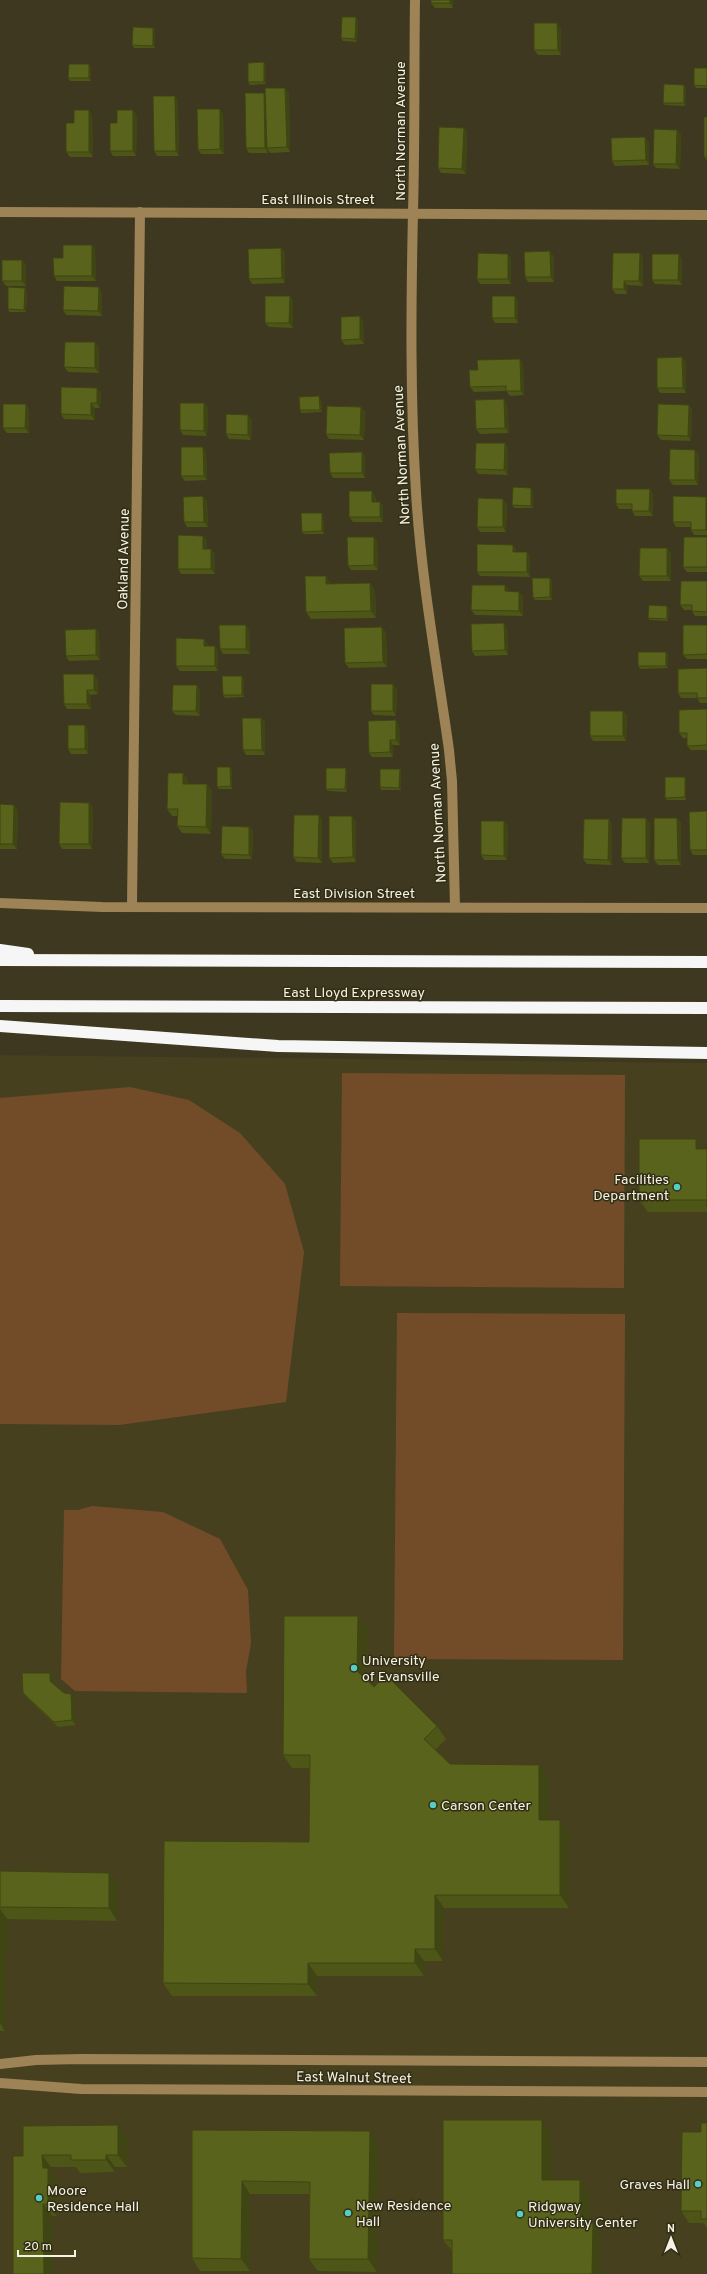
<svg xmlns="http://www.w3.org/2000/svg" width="707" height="2274" font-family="Overpass,sans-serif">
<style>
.built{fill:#46401f}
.green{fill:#724c29}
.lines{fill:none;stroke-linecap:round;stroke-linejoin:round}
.minor{stroke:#9d8356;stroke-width:10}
.highway{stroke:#f6f6f6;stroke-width:12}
.wall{fill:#4d5517}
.shaded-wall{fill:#3f4513}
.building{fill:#5a631b;stroke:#3f4513}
.poi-dot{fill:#55cec5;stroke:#322d15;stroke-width:1.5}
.labels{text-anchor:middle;stroke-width:3;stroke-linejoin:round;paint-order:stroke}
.street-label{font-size:14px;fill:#f5f3e4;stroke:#322d15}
.poi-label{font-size:14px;fill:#f5f3e4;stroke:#322d15;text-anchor:start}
</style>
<rect width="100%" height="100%" fill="#3d381f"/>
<path class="built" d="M0,1055L707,1063V2274H0Z"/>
<g class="green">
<path d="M342,1073L625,1075L624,1288L340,1286Z"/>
<path d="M130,1087L189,1100L240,1133L285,1184L304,1252L286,1402L119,1425L0,1424V1098Z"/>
<path d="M397,1313L625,1314L623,1660L394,1659Z"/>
<path d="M92,1506L163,1512L220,1539L248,1590L251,1644L246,1671L247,1693L75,1691L61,1679L64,1510H78Z"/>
</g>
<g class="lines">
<g class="minor">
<path d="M415,0C414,71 415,141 413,212C411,305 410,398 416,492C421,578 437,665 449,750L452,781L455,907"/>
<path d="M0,212L707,215"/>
<path d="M0,903L102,907L707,908"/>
<path d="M132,906L140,212"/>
<path d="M0,2064L36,2060L80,2059L707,2062"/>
<path d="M0,2083L81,2089L707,2092"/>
</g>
<g class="highway">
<path d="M0,950L28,954"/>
<path d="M0,960L707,962"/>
<path d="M0,1006L707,1008"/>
<path d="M0,1026L278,1046L707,1053"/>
</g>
</g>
<g class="wall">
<path d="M453,0V8H435L431,3Z"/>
<path d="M358,20L357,42L343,41L341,38Z"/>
<path d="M153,28L155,30V48H134L132,45Z"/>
<path d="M561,28V55H538L534,50Z"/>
<path d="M264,62L266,65V84L250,85L248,82Z"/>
<path d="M89,64L91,67V81H70L68,78Z"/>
<path d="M707,68V88H696L694,85Z"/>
<path d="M686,87L685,106L665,105L663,103Z"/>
<path d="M264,93L266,95L289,93L290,152L270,153L268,150V153H249L246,148Z"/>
<path d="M178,100L179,156H157L154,151Z"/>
<path d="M223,114L224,154H201L198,150Z"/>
<path d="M92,115L93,157H70L66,152L74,123Z"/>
<path d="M137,115L136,156H113L110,151L117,123Z"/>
<path d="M707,117V161L704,157Z"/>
<path d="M467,132L466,174L441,173L438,168Z"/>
<path d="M681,134L680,169L656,168L653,164Z"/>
<path d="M649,142V165L615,166L612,161Z"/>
<path d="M92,245L95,250L96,281H57L54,276L63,258Z"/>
<path d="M281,248L285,253V283L252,284L249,279Z"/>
<path d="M640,253L643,258V286L627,285V294H616L612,289Z"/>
<path d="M554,256V282H528L525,277Z"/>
<path d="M511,258V284H480L477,279Z"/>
<path d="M682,259V285L655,284L652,280Z"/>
<path d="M26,264V286H6L2,281Z"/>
<path d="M25,288L27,290L26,312H9L8,309Z"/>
<path d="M102,292V316L66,315L63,310Z"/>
<path d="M290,296L293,301V328L269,327L265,323Z"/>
<path d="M518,301V323H495L492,318Z"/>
<path d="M363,321L364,344L345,345L341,340Z"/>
<path d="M95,342L99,347V373L68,372L64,367Z"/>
<path d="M520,359L523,364L524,395L510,396L506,391L474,392L470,387L478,370Z"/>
<path d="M686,362V393H660L657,388Z"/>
<path d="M97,388L101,393L100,408H95V420L64,419L61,414Z"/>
<path d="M321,399L322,412L301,413L300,410Z"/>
<path d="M204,403L208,408L207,436L183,435L180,430Z"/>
<path d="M26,404L29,409V433H7L3,428Z"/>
<path d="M507,404L509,433L480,434L476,429Z"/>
<path d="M689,405L692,409L691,441L661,440L657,435Z"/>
<path d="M361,407L365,412L364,440L329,439L326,434Z"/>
<path d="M248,415L252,420L251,440L229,439L226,434Z"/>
<path d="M505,443L508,448V475L478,474L475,469Z"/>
<path d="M695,450L699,455L698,485H673L669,480Z"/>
<path d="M206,451L207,480L185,481L181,476Z"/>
<path d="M362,452L365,457V478H333L330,473Z"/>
<path d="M533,491V508H514L512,505Z"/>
<path d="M653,494V516H635L632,511V509H619L616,504Z"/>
<path d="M203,496L207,501L208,527H187L184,522Z"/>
<path d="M375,496L376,502H380L383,507V522H353L349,517Z"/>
<path d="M707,498V535H694L691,530V527H676L673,522Z"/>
<path d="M507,504L506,532H480L477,527Z"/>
<path d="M322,513L323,515L324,534H304L302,532Z"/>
<path d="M203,536L207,540V549L215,554V574H181L178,569Z"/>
<path d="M374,537L377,541L378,570H351L348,566Z"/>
<path d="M707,537V572H687L683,567Z"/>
<path d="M667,548L671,553V581H643L639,576Z"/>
<path d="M516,549V552H527L530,557V577L480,576L477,572Z"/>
<path d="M326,576L331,584L370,583L375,590L376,618L311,619L306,612Z"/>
<path d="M552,580V600H535L533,598Z"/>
<path d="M707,581V616H695L692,611V610H684L680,605Z"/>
<path d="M505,585L509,590V591L523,596V616L475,615L471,610Z"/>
<path d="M669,609L668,621L650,620L648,618Z"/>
<path d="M707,625V659H687L683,655Z"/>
<path d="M507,628L508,655L475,656L472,651Z"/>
<path d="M96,629L99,634L100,660L69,661L66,656Z"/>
<path d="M249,630L250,654H223L220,649Z"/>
<path d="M386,632L387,667L349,668L345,663Z"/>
<path d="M208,644V646H215L218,651V671H180L176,666Z"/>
<path d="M666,652L668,654V668L640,669L638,666Z"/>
<path d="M707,668V703H700L697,698H681L678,693Z"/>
<path d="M98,679V694L90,695L91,709H67L64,704Z"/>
<path d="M244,679V697L225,698L223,695Z"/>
<path d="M393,684L397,689L396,716L374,715L371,711Z"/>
<path d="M200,690V716L176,715L172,711Z"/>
<path d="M707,709V750H691L687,746V738H683L679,733Z"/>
<path d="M623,711L627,716L626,741H593L590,736Z"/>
<path d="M261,718L265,722V755H246L243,750Z"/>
<path d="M399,725L400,745H393V757H372L369,753Z"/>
<path d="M88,730V754H71L68,749Z"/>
<path d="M232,769V789H219L217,787Z"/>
<path d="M400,769L401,771V790H381L380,787Z"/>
<path d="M347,771V792L328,791L326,789Z"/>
<path d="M183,773L188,780V784H207L212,791L211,834L182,833L177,826L178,816H172L167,809Z"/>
<path d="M685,777L686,780V800H667L665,798Z"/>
<path d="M89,803L93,808L92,849H62L59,844Z"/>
<path d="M0,804L18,810L17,849H0Z"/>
<path d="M707,811V855H693L690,850Z"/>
<path d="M319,815L322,820V863L297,862L293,857Z"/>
<path d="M352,816L356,821V862L333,863L329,858Z"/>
<path d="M646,818L650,823L649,863H625L621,858Z"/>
<path d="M677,818L681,823V865H658L654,860Z"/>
<path d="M504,821L508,826L507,860H484L481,855Z"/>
<path d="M612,824V865L587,864L583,859Z"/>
<path d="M249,827L253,831L252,859H225L221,854Z"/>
<path d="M704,1149H707V1212H648L639,1200Z"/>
<path d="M358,1616L367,1628L366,1680L374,1687L437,1726L446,1739L435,1750L450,1764L548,1777V1820H560L569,1833V1908H444L443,1961H424V1976H317V1996H172L163,1983L309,1842V1768H292L283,1755Z"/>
<path d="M50,1673L54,1678L53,1684L64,1693L74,1699L76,1725L58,1727L27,1698L23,1693Z"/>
<path d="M0,1871L109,1873L118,1886L117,1921L7,1919L5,2031H0Z"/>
<path d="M707,2123V2228L703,2223H689L681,2211Z"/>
<path d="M192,2130L378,2144L377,2272L318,2271L309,2259V2194H250V2271H200L192,2258Z"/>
<path d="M551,2132V2180L589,2192V2223L601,2235L452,2251L443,2240Z"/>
<path d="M127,2138V2167H115V2172L80,2173L76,2167H51V2172L57,2180V2216H52V2274H13L23,2156Z"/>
</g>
<g class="shaded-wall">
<path d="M450,0H453V8L450,3Z"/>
<path d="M356,17L358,20L357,42L355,39Z"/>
<path d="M557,23L561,28V55L558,50Z"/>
<path d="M153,28L155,30V48L153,46Z"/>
<path d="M264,62L266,65V84L264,82Z"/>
<path d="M89,64L91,67V81L89,78Z"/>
<path d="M684,85L686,87L685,106L684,103Z"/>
<path d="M285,88L289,93L290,152L287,147Z"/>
<path d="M264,93L267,98V148L268,150V153L265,148Z"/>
<path d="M175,96L178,100L179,156L176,151Z"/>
<path d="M220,109L223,114L224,154L220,149Z"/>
<path d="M89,110L92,115L93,157L89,152Z"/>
<path d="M133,110L137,115L136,156L133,151Z"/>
<path d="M464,128L467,132L466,174L462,169Z"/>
<path d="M677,130L681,134L680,169L676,164Z"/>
<path d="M645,137L649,142V165L646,160Z"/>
<path d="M92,245L95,250L96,281L92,276Z"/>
<path d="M281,248L285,253V283L282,278Z"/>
<path d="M550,251L554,256V282L551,277Z"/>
<path d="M640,253L643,258V286L639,281Z"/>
<path d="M508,254L511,258V284L508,279Z"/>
<path d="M679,254L682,259V285L678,280Z"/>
<path d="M22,260L26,264V286L22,281Z"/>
<path d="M624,281L627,285V294L624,289Z"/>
<path d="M99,287L102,292V316L98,311Z"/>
<path d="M25,288L27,290L26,312L24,310Z"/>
<path d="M290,296L293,301V328L289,323Z"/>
<path d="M515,296L518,301V323L515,318Z"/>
<path d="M360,316L363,321L364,344L360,339Z"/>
<path d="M95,342L99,347V373L95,368Z"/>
<path d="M682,357L686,362V393L683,388Z"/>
<path d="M520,359L523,364L524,395L521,391Z"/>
<path d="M97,388L101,393L100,408L97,403Z"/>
<path d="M319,396L321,399L322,412L320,410Z"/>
<path d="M504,399L507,404L509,433L505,428Z"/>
<path d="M91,403L95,408V420L91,415Z"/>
<path d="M204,403L208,408L207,436L204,431Z"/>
<path d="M26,404L29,409V433L25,428Z"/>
<path d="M689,405L692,409L691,441L688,436Z"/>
<path d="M361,407L365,412L364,440L360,435Z"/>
<path d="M248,415L252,420L251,440L248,435Z"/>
<path d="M505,443L508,448V475L504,470Z"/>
<path d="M203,447L206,451L207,480L204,476Z"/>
<path d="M695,450L699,455L698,485L695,480Z"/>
<path d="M362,452L365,457V478L362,473Z"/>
<path d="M531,488L533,491V508L531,506Z"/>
<path d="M650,489L653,494V516L649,511Z"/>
<path d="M372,491L375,496L376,507L372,502Z"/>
<path d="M203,496L207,501L208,527L204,522Z"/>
<path d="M706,497L707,498V532L706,530Z"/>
<path d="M503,499L507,504L506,532L503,527Z"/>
<path d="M380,502L383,507V522L380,517Z"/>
<path d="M322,513L323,515L324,534L322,531Z"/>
<path d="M203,536L207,540V554L203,549Z"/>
<path d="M374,537L377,541L378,570L374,565Z"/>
<path d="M513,545L516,549V557L513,552Z"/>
<path d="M667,548L671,553V581L667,576Z"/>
<path d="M211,549L215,554V574L211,569Z"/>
<path d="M527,552L530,557V577L527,572Z"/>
<path d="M326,576L331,583V591L326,584Z"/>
<path d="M550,578L552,580V600L550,597Z"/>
<path d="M370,583L375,590L376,618L371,611Z"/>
<path d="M505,585L509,590V596L505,591Z"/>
<path d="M519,592L523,596V616L519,611Z"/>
<path d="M667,606L669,609L668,621L667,619Z"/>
<path d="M504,623L507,628L508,655L505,650Z"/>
<path d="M246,625L249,630L250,654L246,649Z"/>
<path d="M382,627L386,632L387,667L383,662Z"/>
<path d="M96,629L99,634L100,660L96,655Z"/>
<path d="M204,639L208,644L207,651L204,646Z"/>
<path d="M215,646L218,651V671L215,666Z"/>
<path d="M666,652L668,654V668L666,666Z"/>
<path d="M94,674L98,679V694L94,690Z"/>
<path d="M242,676L244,679V697L242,695Z"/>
<path d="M393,684L397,689L396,716L393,711Z"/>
<path d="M197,685L200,690V716L196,711Z"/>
<path d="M87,690L90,695L91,709L87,704Z"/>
<path d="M623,711L627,716L626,741L623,736Z"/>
<path d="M261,718L265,722V755L262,750Z"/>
<path d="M396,720L399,725L400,745L396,740Z"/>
<path d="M85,725L88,730V754L85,749Z"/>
<path d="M390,740L393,745V757L390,752Z"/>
<path d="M230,767L232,769V789L231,786Z"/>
<path d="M346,768L347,771V792L345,789Z"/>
<path d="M400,769L401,771V790L399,788Z"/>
<path d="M183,773L188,780V791L183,784Z"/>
<path d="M685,777L686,780V800L685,797Z"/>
<path d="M207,784L212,791L211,834L206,827Z"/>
<path d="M89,803L93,808L92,849L89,844Z"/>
<path d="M14,805L18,810L17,849L13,844Z"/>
<path d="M319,815L322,820V863L318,858Z"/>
<path d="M352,816L356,821V862L353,857Z"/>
<path d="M646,818L650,823L649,863L646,858Z"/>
<path d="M677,818L681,823V865L678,860Z"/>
<path d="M609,819L612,824V865L608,860Z"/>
<path d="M504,821L508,826L507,860L504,856Z"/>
<path d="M249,827L253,831L252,859L249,855Z"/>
<path d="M696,1139L705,1151L696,1149Z"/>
<path d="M358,1616L367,1628L366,1684L357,1671Z"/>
<path d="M50,1673L54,1678L53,1686L50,1681Z"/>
<path d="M71,1694L74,1699L76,1725L72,1720Z"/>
<path d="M539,1765L548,1777V1832L539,1820Z"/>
<path d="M560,1820L569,1833V1908L560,1895Z"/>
<path d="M109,1873L118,1886L117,1921L109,1908Z"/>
<path d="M435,1895L444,1908L443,1961L435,1949Z"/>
<path d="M0,1909L7,1919L5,2031L0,2023Z"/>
<path d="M415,1949L424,1961V1976L415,1963Z"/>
<path d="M308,1963L317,1976V1996L308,1984Z"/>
<path d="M542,2120L551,2132V2192L542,2180Z"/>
<path d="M118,2125L127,2138V2167L118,2155Z"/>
<path d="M370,2131L378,2144L377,2272L368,2259Z"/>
<path d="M42,2155L51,2167V2172L57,2180V2216L48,2204L43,2168Z"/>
<path d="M106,2155L115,2167V2172L106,2160Z"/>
<path d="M580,2180L589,2192V2235L580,2223Z"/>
<path d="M242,2181L250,2194V2271L241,2259Z"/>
<path d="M43,2204L52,2216V2274H44Z"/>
<path d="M593,2223L601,2235V2274H592Z"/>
</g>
<g class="building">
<rect x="431" y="0" width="19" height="3"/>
<path d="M342,17H356L355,39L341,38Z"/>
<path d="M534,23H557L558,50H534Z"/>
<path d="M133,27L153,28V46L132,45Z"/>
<path d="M264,62V82H248V63Z"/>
<path d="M69,64H89V78H68Z"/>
<path d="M694,68H707V86L694,85Z"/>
<path d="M664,84L684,85V103H663Z"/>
<path d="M265,88H285L287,147L267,148Z"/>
<path d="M245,93H264L265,148H246Z"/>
<path d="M153,96H175L176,151H154Z"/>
<path d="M197,109H220V149L198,150Z"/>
<path d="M74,110H89V152H66V123H74Z"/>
<path d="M117,110H133V151H110V123H117Z"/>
<rect x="704" y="117" width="3" height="40"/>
<path d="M439,127L464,128L462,169L438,168Z"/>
<path d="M654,129L677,130L676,164H653Z"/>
<path d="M645,137L646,160L612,161L611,138Z"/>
<path d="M63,245H92V276H54L53,258H63Z"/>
<path d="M281,248L282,278L249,279L248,249Z"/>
<path d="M550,251L551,277H525L524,252Z"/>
<path d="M478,253L508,254V279H477Z"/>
<path d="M613,253H640L639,281H624V289H612Z"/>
<path d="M652,254H679L678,280H652Z"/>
<rect x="2" y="260" width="20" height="21"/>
<path d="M64,286L99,287L98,311L63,310Z"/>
<path d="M8,287L25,288L24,310L8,309Z"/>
<path d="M265,296H290L289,323H265Z"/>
<rect x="492" y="296" width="23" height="22"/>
<path d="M360,316V339L341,340V317Z"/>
<path d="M65,342H95V368L64,367Z"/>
<path d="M682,357L683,388H657V358Z"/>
<path d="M520,359L521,391H506V386L470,387L469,370H478L477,360Z"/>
<path d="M61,387L97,388V403H91V415L61,414Z"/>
<path d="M319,396L320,410H300L299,397Z"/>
<path d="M504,399L505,428L476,429L475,400Z"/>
<path d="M180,403H204V431L180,430Z"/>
<path d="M3,404H26L25,428H3Z"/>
<path d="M658,404L689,405L688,436L657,435Z"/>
<path d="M327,406L361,407L360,435L326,434Z"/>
<path d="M226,414L248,415V435L226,434Z"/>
<path d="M476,443H505L504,470L475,469Z"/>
<path d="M181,447H203L204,476H181Z"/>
<path d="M670,449L695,450V480H669Z"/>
<path d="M362,452V473H330L329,453Z"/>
<path d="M513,487L531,488V506L512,505Z"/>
<path d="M616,489H650L649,511H632V504H616Z"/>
<path d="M349,491H372V502H380V517H349Z"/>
<path d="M203,496L204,522H184L183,497Z"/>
<path d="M673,496L706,497V530H691V522H673Z"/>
<path d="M478,498L503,499V527H477Z"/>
<path d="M301,513H322V531L302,532Z"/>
<path d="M178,535L203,536V549H211V569H178Z"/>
<path d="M347,537H374V565L348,566Z"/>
<path d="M684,537H707V567H683Z"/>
<path d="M477,544L513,545V552H527V572H477Z"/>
<path d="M640,548H667V576H639Z"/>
<path d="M305,576H326V584L370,583L371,611L306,612Z"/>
<path d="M532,578H550V597L533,598Z"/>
<path d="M681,581H707V612L692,611V605H680Z"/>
<path d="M472,585H505V591L519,592V611L471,610Z"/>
<path d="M649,605L667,606V619L648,618Z"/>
<path d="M504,623L505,650L472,651L471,624Z"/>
<path d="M219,625H246V649H220Z"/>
<path d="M683,625H707V654L683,655Z"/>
<path d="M382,627L383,662L345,663L344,628Z"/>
<path d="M96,629V655L66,656L65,630Z"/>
<path d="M176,638L204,639V646H215V666H176Z"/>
<rect x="638" y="652" width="28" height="14"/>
<path d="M707,668V698H697V693H678V669Z"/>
<path d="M63,674H94V690H87V704H64Z"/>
<path d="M222,676H242V695H223Z"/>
<rect x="371" y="684" width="22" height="27"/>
<path d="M173,685H197L196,711H172Z"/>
<path d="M707,709V745L687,746V733H679V710Z"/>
<rect x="590" y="711" width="33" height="25"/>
<path d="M242,718H261L262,750H243Z"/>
<path d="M396,720V740H390V752L369,753L368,721Z"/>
<rect x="68" y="725" width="17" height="24"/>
<path d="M217,767H230L231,786L217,787Z"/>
<path d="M326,768H346L345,789H326Z"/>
<path d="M380,769H400L399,788L380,787Z"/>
<path d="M168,773H183V784H207L206,827L177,826L178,809H167Z"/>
<path d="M665,777H685V797L665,798Z"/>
<path d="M60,802L89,803V844H59Z"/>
<path d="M0,804L14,805L13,844H0Z"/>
<path d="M707,811V850H690L689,812Z"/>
<path d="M294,815H319L318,858L293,857Z"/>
<path d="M329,816H352L353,857L329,858Z"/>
<path d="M622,818H646V858H621Z"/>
<path d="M654,818H677L678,860H654Z"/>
<path d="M584,819H609L608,860L583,859Z"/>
<path d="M481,821H504V856L481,855Z"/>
<path d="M222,826L249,827V855L221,854Z"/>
<path d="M639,1139H696V1149H707V1207V1200H639Z"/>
<path d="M284,1616H358L357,1671L374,1687L386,1675L437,1726L424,1739L450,1764L539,1765V1820H560V1895H435V1949H415V1963H308V1984L163,1983L164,1841L309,1842L310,1755H283Z"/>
<path d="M22,1673H50V1681L64,1693L71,1694L72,1720L54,1722L23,1693Z"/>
<path d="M0,1871L109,1873V1908L0,1907Z"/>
<path d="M443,2120H542V2180H580V2223H593L592,2274H452V2240H443Z"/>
<path d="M701,2123H707V2219H701V2211H681L682,2132H701Z"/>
<path d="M118,2125V2155H106V2160H71V2155H42L43,2168H48V2204H43L44,2274H13V2156H23V2126Z"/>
<path d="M192,2130L370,2131L368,2259H309L310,2182L242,2181L241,2259L192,2258Z"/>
</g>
<g class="poi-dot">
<circle cx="677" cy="1187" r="4"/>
<circle cx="354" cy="1668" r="4"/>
<circle cx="433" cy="1805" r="4"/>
<circle cx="698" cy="2184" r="4"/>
<circle cx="39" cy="2198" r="4"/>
<circle cx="348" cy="2213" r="4"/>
<circle cx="520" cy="2214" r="4"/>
</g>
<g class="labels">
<g class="street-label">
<text transform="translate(400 131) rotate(-90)" y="5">North Norman Avenue</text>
<text x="318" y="204">East Illinois Street</text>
<text transform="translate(401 455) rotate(-93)" y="5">North Norman Avenue</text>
<text transform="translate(123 559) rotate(-89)" y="5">Oakland Avenue</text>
<text transform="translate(437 813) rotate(-93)" y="5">North Norman Avenue</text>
<text x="354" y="898">East Division Street</text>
<text x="354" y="997">East Lloyd Expressway</text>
<text transform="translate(354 2077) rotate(1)" y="5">East Walnut Street</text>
</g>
<g class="poi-label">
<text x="669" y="1184" text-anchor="end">Facilities<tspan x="669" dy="16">Department</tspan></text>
<text x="362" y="1665">University<tspan x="362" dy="16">of Evansville</tspan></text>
<text x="441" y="1810">Carson Center</text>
<text x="690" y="2189" text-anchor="end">Graves Hall</text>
<text x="47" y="2195">Moore<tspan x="47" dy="16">Residence Hall</tspan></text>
<text x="356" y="2210">New Residence<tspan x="356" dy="16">Hall</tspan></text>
<text x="528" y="2211">Ridgway<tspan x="528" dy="16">University Center</tspan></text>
</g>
</g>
<g transform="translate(671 2238)" stroke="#322d15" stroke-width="3" paint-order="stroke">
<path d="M0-3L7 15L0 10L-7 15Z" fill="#f5f3e4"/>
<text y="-6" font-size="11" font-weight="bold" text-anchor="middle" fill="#f5f3e4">N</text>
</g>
<path d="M18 2250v6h57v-6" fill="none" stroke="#f5f3e4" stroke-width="2"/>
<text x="24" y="2250" font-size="12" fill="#f5f3e4" stroke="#322d15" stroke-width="3" paint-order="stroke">20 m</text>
</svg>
